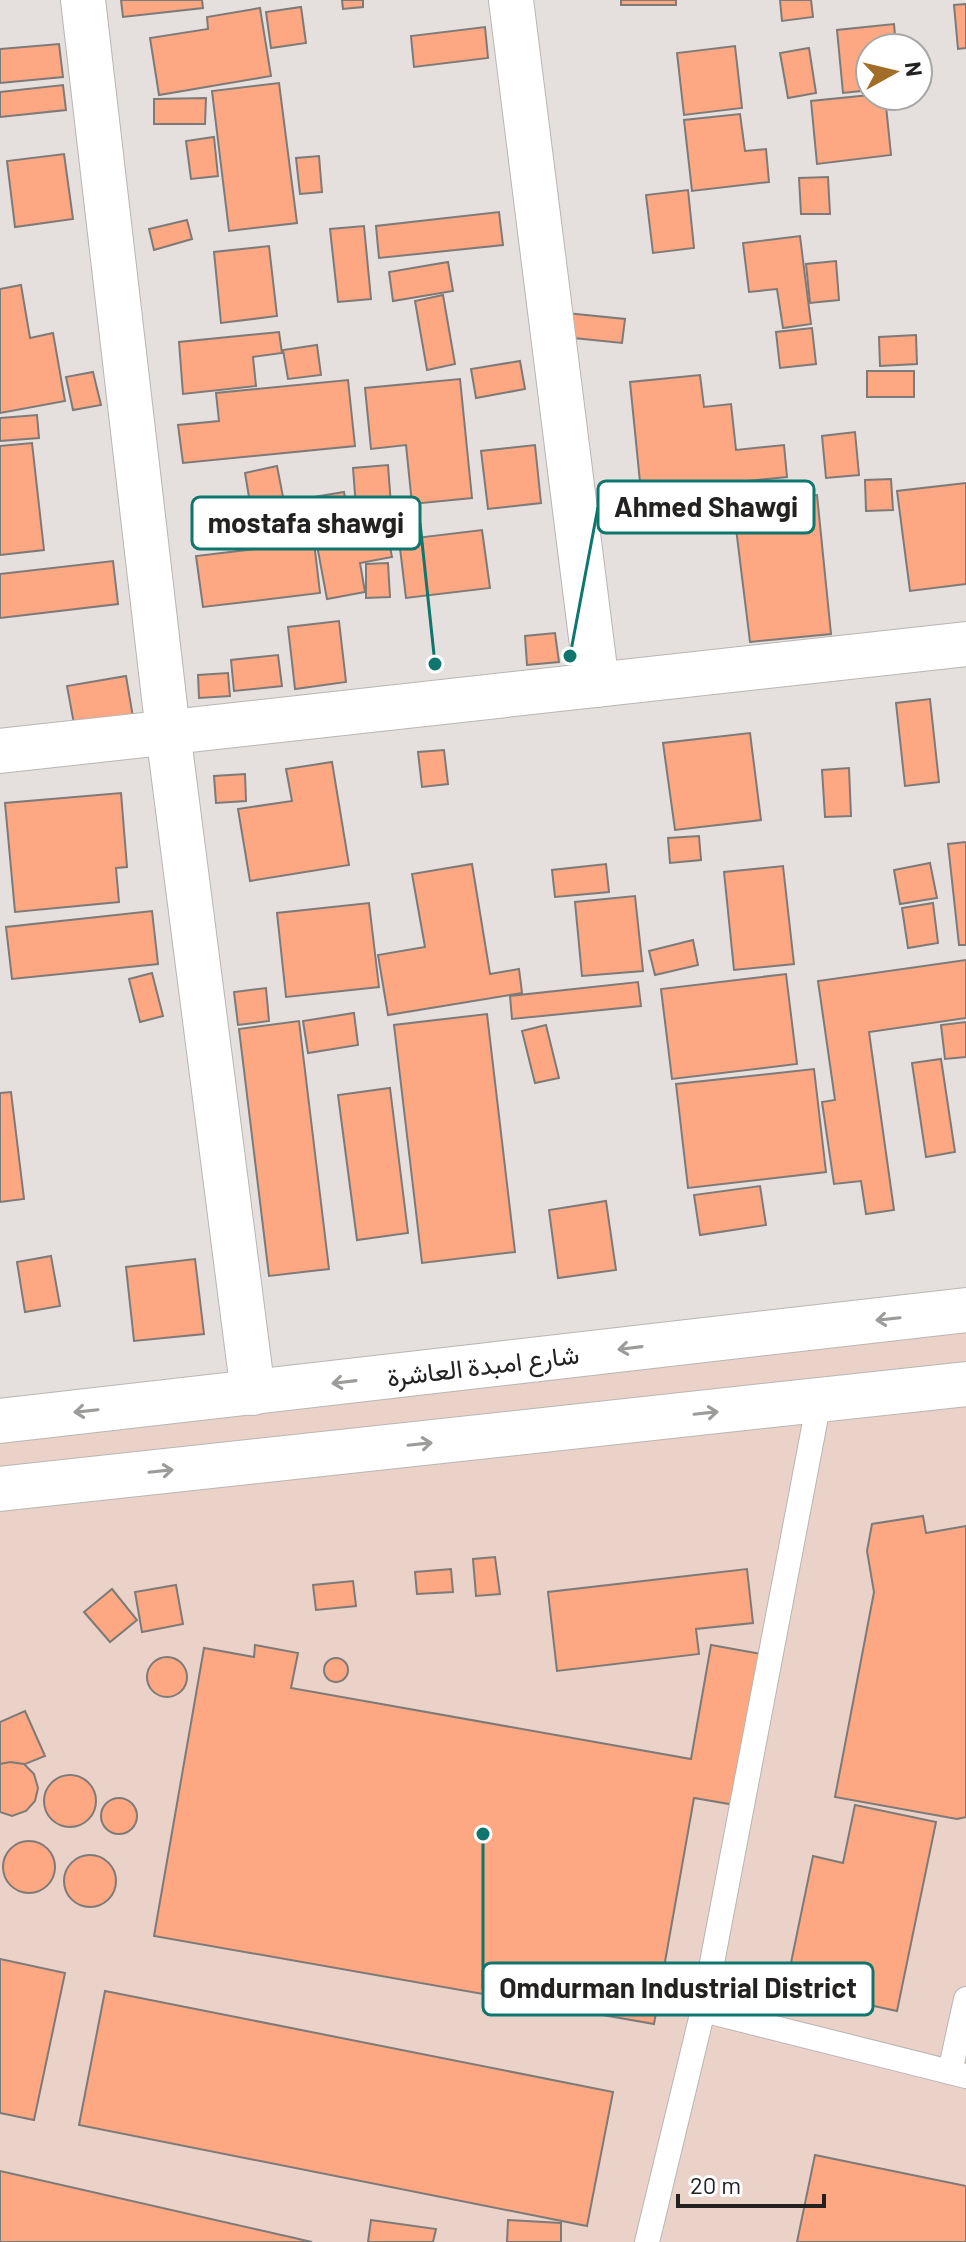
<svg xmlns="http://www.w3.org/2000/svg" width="966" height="2242" font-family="Barlow,Vazirmatn,sans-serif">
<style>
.industrial{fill:#ead2c8}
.building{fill:#fda783;stroke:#7e7a78;stroke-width:2}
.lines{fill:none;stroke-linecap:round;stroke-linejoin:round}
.lane-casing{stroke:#b9b5b2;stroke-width:26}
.street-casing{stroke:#b9b5b2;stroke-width:46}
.secondary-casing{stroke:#b9b5b2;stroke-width:46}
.lane{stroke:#fff;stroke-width:24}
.street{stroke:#fff;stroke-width:44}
.secondary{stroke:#fff;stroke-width:44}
.oneway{stroke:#9c9c9b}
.labels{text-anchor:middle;stroke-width:8;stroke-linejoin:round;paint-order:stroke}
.street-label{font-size:26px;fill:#242221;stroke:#fff}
.leader{fill:none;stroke:#0f766e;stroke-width:3}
.callout-dot{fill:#0f766e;stroke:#fff;stroke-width:3}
.callout{fill:#fff;stroke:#0f766e;stroke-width:3}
.callout-label{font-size:28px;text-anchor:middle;font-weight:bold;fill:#242221}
</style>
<rect width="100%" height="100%" fill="#e5e0dd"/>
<path class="industrial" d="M966,1316V2242H0V1425Z"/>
<g class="building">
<path d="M121,0H202L203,8L123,17Z"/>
<path d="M342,0H363V7L343,9Z"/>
<rect x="621" y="0" width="55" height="5"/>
<path d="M780,0H811L813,17L782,21Z"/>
<path d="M966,4V48L958,49L954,5Z"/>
<path d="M301,7L306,43L271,48L266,12Z"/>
<path d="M260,8L271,76L159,95L150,38L208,29L207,17Z"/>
<path d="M894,24L896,48H870V90L843,93L837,30Z"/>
<path d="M485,27L488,58L414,67L411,36Z"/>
<path d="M59,44L63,77L0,83V49Z"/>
<path d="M735,46L742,108L684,115L677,53Z"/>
<path d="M809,48L816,93L788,98L780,53Z"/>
<path d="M279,83L297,223L229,231L212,91Z"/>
<path d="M63,85L66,110L0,117V92Z"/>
<path d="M870,95L885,96L891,155L817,164L811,101Z"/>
<path d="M206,98L205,124H154V99Z"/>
<path d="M740,114L745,151L766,149L769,182L692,191L684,120Z"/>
<path d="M214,137L218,176L191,179L186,141Z"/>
<path d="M64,154L73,219L15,227L7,161Z"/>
<path d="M319,156L322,192L300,194L296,158Z"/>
<path d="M828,177L830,214H801L799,178Z"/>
<path d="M688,190L694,248L653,253L646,195Z"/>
<path d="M499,212L503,245L379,258L376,226Z"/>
<path d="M187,220L192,239L154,250L149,229Z"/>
<path d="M364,226L371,299L338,302L330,229Z"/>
<path d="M800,236L811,324L783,328L777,289L749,292L743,243Z"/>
<path d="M269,246L277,316L221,323L214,252Z"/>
<path d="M836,261L839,300L810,303L806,264Z"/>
<path d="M448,262L453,291L393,301L389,272Z"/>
<path d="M21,285L30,338L53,333L65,401L0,413V289Z"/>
<path d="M443,295L455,364L427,370L415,301Z"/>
<path d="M566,313L625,319L622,343L564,337Z"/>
<path d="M812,328L816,364L780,368L776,332Z"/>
<path d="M279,332L282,353L253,357L256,386L183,394L179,342Z"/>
<path d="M916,335L917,364L880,366L879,337Z"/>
<path d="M317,345L321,375L288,379L283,350Z"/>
<path d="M520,361L525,389L476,398L471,369Z"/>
<rect x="867" y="371" width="47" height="26"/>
<path d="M93,372L101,405L73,410L66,377Z"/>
<path d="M700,375L704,407L731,404L736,450L784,445L787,477L641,492L630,382Z"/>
<path d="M460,379L472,498L412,504L406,445L371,449L365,388Z"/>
<path d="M348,380L355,446L183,463L178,425L219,421L216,393Z"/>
<path d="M37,415L39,438L0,441V418Z"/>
<path d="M855,432L859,475L826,478L822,436Z"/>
<path d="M32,443L44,550L0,555V446Z"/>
<path d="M535,445L541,503L488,509L481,451Z"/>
<path d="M388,465L391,505L356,507L353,468Z"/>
<path d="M277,466L283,497L250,503L245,473Z"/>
<path d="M891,479L893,510L866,511L865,480Z"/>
<path d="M966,483V584L910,591L897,491Z"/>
<path d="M344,492L349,522L295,532L290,501Z"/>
<path d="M817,495L831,634L750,642L733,504Z"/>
<path d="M386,527L392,557L360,563L365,592L327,599L316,540Z"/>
<path d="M482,530L490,588L406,598L399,540Z"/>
<path d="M314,542L320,593L203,607L196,556Z"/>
<path d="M113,561L118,604L0,618V574Z"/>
<path d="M388,563L390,597L366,598V564Z"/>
<path d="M339,621L346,682L295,689L288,627Z"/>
<path d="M555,633L559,662L527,665L525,636Z"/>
<path d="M278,655L282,686L234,691L231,660Z"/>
<path d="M228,673L230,696L199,698L198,675Z"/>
<path d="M126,676L135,729L77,740L67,686Z"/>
<path d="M930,699L939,782L905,786L896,703Z"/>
<path d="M750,733L761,820L675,830L663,743Z"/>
<path d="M444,750L448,784L422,787L418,752Z"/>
<path d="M332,762L349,865L250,881L238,809L292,801L286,769Z"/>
<path d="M849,768L851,816L825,817L822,770Z"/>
<path d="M245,774L246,801L216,803L214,776Z"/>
<path d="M121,793L127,867L116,868L119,902L15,912L5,803Z"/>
<path d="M699,836L701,860L670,863L668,838Z"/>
<path d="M966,842V945H959L948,844Z"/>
<path d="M930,863L937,898L900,904L894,870Z"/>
<path d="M472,864L490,974L519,969L522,993L388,1015L378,955L425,947L412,874Z"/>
<path d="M606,864L609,892L555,897L552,870Z"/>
<path d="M783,866L794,964L734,970L724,872Z"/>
<path d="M635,896L643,971L582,976L575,902Z"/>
<path d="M369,903L379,987L286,997L277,913Z"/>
<path d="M933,903L938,943L908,948L902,908Z"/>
<path d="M152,911L158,964L12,979L6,927Z"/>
<path d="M693,940L698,965L655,975L649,951Z"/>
<path d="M966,960V1018L869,1032L894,1210L866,1214L861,1181L834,1184L822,1102L835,1100L818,981Z"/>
<path d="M152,973L163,1016L140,1022L129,979Z"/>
<path d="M786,974L797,1064L672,1079L661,989Z"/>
<path d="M638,982L641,1006L512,1019L510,996Z"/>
<path d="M266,988L269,1021L238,1025L234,992Z"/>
<path d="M354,1013L358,1045L308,1053L303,1021Z"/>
<path d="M487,1014L515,1252L422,1263L394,1025Z"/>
<path d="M299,1021L329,1269L269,1276L239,1029Z"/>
<path d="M966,1022V1057L945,1059L941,1025Z"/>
<path d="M546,1025L559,1078L535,1083L522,1031Z"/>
<path d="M941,1059L955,1152L926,1157L912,1063Z"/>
<path d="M814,1069L826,1172L688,1188L676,1084Z"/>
<path d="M390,1088L408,1233L357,1240L338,1095Z"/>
<path d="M11,1092L24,1199L0,1202V1093Z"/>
<path d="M760,1186L766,1225L700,1235L694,1195Z"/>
<path d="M606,1201L616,1270L558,1278L549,1210Z"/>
<path d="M51,1256L60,1306L25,1312L17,1262Z"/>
<path d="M195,1259L204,1334L134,1341L126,1267Z"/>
<path d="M923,1516L926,1533L966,1526V1817L957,1819L835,1797L874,1592L867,1551L872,1524Z"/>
<path d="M495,1557L500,1594L476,1596L473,1559Z"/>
<path d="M451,1569L453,1592L417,1594L415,1572Z"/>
<path d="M747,1569L753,1623L696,1629L699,1654L557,1671L548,1592Z"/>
<path d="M353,1581L356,1606L316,1610L313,1585Z"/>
<path d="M176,1585L183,1624L142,1632L135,1592Z"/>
<path d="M112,1589L137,1620L110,1642L84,1612Z"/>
<path d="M255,1645L298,1653L291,1688L691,1759L711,1645L767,1655L741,1806L694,1798L654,2024L154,1936L204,1648L254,1657Z"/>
<circle cx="167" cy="1677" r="20"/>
<circle cx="336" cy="1670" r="12"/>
<path d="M25,1711L45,1756L0,1774V1722Z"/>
<path d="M10,1762L24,1764L34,1774L38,1788L35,1801L26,1811L12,1816L0,1812V1764Z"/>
<circle cx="70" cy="1801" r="26"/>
<circle cx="119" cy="1816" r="18"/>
<path d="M855,1805L936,1822L897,2011L786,1987L813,1856L843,1863Z"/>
<circle cx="29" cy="1867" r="26"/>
<circle cx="90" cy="1881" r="26"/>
<path d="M0,1959L65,1973L34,2120L0,2113Z"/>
<path d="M105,1991L613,2092L587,2226L79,2125Z"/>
<path d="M815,2155L966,2186V2242H797Z"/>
<path d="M0,2171L312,2242H0Z"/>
<path d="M371,2220L436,2229L433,2242H368Z"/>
<path d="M508,2220L561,2223V2242H507Z"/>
</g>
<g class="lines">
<defs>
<g id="lane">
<path d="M703,2010L966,2076"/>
<path d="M950,2072L966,1999"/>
<path d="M647,2242L703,2010L819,1401"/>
</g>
<g id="street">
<path d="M83,0L168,732L253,1393"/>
<path d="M511,0L597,685"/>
<path d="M0,751L966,644"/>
</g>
<g id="secondary">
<path d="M0,1421C322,1386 644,1345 966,1310"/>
<path d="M0,1489L966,1384"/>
</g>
</defs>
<use href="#lane" class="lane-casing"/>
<use href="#street" class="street-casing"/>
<use href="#secondary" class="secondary-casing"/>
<use href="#lane" class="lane"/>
<use href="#street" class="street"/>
<use href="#secondary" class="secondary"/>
</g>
<defs><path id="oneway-shaft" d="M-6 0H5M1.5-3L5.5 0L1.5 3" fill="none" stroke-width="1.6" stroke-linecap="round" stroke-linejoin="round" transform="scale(2)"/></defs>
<g class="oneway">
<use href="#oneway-shaft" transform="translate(888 1319) rotate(174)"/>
<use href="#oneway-shaft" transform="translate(630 1348) rotate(173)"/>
<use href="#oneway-shaft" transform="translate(344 1382) rotate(173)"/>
<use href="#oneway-shaft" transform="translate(86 1411) rotate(174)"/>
<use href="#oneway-shaft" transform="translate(706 1413) rotate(-6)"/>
<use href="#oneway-shaft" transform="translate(420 1444) rotate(-6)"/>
<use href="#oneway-shaft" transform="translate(161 1471) rotate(-6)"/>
</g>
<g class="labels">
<g class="street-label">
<text transform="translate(483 1366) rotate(-7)" y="9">شارع امبدة العاشرة</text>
</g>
</g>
<path class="leader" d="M570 656L598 507M435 664L420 523M483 1834L483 1989"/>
<g class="callout-dot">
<circle cx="570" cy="656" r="8"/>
<circle cx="435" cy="664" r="8"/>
<circle cx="483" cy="1834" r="8"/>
</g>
<g class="callout">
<rect x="598" y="481" width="216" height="52" rx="8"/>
<rect x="192" y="497" width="228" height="52" rx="8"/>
<rect x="483" y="1963" width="390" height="52" rx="8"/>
</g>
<g class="callout-label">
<text x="706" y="517">Ahmed Shawgi</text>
<text x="306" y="533">mostafa shawgi</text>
<text x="678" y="1998">Omdurman Industrial District</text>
</g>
<g transform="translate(894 72) rotate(82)"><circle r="38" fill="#ffffff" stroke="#a7a7a6" stroke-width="2"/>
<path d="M0-6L14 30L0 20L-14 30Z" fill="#a26d26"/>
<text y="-12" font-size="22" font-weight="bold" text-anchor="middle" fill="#242221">N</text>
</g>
<path d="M678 2194v12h146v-12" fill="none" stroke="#242221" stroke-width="4"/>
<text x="690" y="2194" font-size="24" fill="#242221" stroke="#ffffff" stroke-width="6" paint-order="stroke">20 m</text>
</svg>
